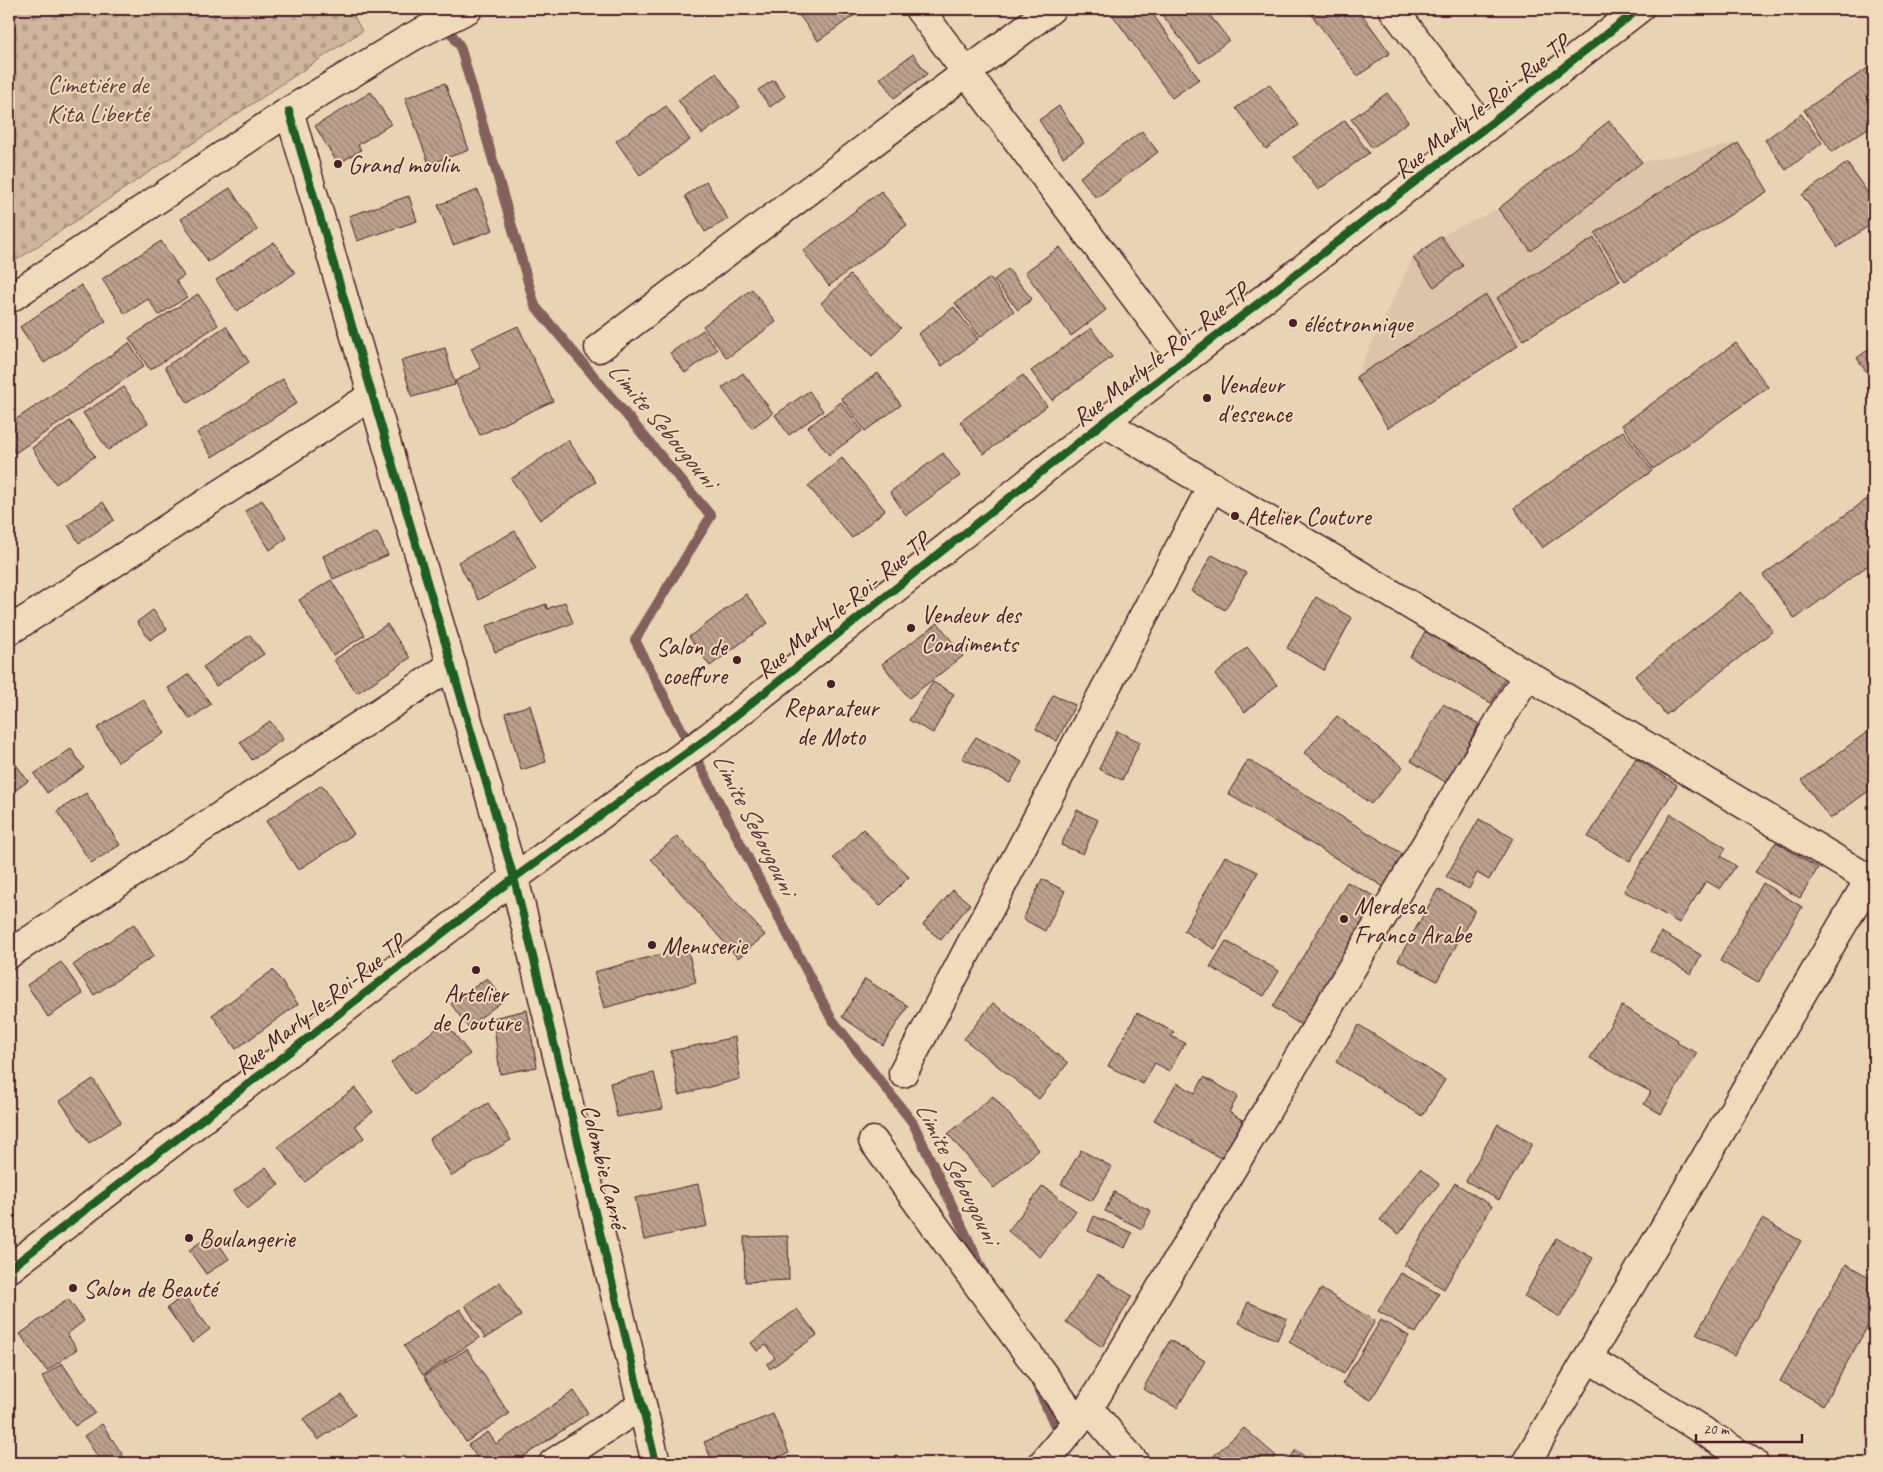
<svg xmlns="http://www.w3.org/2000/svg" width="1883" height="1472" font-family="Caveat,sans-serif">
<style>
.built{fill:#dbc4a8}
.cemetery{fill:url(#cemetery-stones);stroke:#8c6a64}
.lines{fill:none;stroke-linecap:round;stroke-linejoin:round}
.stream{stroke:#84605c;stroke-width:10}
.building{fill:url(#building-back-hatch);stroke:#4a1f2b}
.minor-casing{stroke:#4a1f2b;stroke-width:31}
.tertiary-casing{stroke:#4a1f2b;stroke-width:31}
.minor{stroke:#efdbb9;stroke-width:28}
.tertiary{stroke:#efdbb9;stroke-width:28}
.cycleway-casing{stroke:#efdbb9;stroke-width:11}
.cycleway{stroke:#1b5e20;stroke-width:8}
.poi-dot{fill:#4a1f2b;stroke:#efdbb9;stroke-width:2}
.labels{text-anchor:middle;stroke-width:4;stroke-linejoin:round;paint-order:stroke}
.park-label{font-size:25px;fill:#643d42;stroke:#efdbb9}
.street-label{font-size:25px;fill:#4a1f2b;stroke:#efdbb9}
.poi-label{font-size:25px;fill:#4a1f2b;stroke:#efdbb9;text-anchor:start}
.water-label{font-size:26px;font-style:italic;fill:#623a40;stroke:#efdbb9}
</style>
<defs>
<pattern id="cemetery-stones" width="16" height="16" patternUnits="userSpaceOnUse" patternTransform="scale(1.25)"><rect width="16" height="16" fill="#ceb59c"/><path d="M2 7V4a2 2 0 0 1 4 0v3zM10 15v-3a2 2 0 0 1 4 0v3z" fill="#b29b87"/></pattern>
<pattern id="building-back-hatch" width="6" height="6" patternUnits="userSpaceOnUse" patternTransform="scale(1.25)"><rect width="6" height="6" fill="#bca18d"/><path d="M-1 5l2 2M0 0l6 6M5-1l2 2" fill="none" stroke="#9b8373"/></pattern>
</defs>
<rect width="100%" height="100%" fill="#e8d3b3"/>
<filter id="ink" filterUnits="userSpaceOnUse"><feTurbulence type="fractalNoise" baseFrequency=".02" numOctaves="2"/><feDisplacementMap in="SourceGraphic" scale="10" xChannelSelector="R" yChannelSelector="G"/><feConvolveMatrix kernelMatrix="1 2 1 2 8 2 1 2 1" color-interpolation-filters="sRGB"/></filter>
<g filter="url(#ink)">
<path class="built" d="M1609,121L1642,162L1738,143L1768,191L1625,281H1620L1523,340L1518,346L1388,428L1356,377L1413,258L1441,236L1498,209Z"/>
<path class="cemetery" d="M9,9H350L362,31L9,265Z"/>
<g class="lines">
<g class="stream">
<path d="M434,9L460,46L535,306L711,516L635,640L831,1018L913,1123L984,1273"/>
<path d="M1036,1384L1056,1428V1440"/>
</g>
</g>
<g class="building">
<path d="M801,9H863L818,41L797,12Z"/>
<path d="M1120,9H1149L1199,79L1172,98L1112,14Z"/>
<path d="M1157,9H1205L1229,40L1200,63Z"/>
<path d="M1318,9H1358L1390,53L1358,76L1311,14Z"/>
<path d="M913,54L927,74L894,98L880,78Z"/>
<path d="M1874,64V124L1832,152L1804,110Z"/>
<path d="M716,73L740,107L702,134L678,100Z"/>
<path d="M774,80L785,96L770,107L758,90Z"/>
<path d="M445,83L469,150L429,164L405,98Z"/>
<path d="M1269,84L1299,125L1266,149L1236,108Z"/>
<path d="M371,92L391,124L358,145L361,150L338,164L315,126Z"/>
<path d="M1387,93L1408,122L1372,148L1351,119Z"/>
<path d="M666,106L690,140L640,175L616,141Z"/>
<path d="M1059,106L1084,143L1063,157L1039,120Z"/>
<path d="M1801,114L1822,143L1786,170L1765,140Z"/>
<path d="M1345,120L1369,153L1318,190L1294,157Z"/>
<path d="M1609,121L1642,162L1531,251L1498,209Z"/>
<path d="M1142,131L1158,152L1096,198L1080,177Z"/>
<path d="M1738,143L1768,191L1625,281L1595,233Z"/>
<path d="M1847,163L1874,202V222L1838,247L1802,195Z"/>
<path d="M706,181L728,219L705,232L685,196Z"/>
<path d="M230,188L257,230L208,262L181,219Z"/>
<path d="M478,190L493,230L453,245L438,205Z"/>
<path d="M881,191L907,225L829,286L803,251Z"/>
<path d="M409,196L417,221L357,241L349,216Z"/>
<path d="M1441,236L1463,266L1434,287L1413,258Z"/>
<path d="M1594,238L1620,281L1523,340L1497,298Z"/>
<path d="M161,241L184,276L176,281L187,297L159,315L148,299L125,314L102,279Z"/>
<path d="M274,242L295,273L237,311L216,280Z"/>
<path d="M1060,247L1106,310L1071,336L1025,272Z"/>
<path d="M1008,269L1032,299L1018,310L994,280Z"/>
<path d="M850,275L901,328L872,356L821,303Z"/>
<path d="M990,278L1014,311L980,337L955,303Z"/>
<path d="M81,285L106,321L44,363L20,327Z"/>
<path d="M752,289L776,322L727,358L703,326Z"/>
<path d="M198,294L218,325L150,370L129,338Z"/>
<path d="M1486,295L1518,346L1388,428L1356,377Z"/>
<path d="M954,307L978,339L942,366L918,334Z"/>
<path d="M226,326L249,362L188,403L165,367Z"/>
<path d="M518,326L553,401L480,435L455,381L481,368L471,348Z"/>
<path d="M1091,328L1112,357L1052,400L1031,371Z"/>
<path d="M703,330L717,350L685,373L670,353Z"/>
<path d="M129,343L144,366L15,453L9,443V424Z"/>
<path d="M1736,343L1768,387L1653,469L1622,425Z"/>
<path d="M1874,345V383L1857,358Z"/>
<path d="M445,348L455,385L412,397L401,360Z"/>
<path d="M743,373L773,413L752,428L722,388Z"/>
<path d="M878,373L901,405L865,431L841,398Z"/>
<path d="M1023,375L1047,406L984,454L960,422Z"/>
<path d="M283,379L297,403L212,457L197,433Z"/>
<path d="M124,387L148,423L108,450L83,413Z"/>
<path d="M809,391L823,411L789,435L775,415Z"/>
<path d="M841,402L862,431L829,455L808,427Z"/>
<path d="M70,421L95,456L56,484L32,448Z"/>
<path d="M1623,431L1652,471L1542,548L1514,508Z"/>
<path d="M568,440L596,482L540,520L511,479Z"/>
<path d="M943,453L960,476L906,515L890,492Z"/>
<path d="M842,458L885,510L852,538L808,486Z"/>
<path d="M1874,494V561L1795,619L1763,575Z"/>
<path d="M262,500L287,538L270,550L245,511Z"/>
<path d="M103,502L114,520L79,543L68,525Z"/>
<path d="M515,531L536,569L479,600L458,562Z"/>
<path d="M377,532L388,555L333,579L323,556Z"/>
<path d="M1212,555L1246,573L1225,610L1191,591Z"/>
<path d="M331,580L365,635L333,655L299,600Z"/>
<path d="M1741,592L1773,631L1666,715L1635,676Z"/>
<path d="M746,594L768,623L710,666L689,637Z"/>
<path d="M1316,597L1352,618L1324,670L1287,648Z"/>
<path d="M565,602L573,623L495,652L486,626L546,604L547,609Z"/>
<path d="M153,610L167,629L150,640L137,622Z"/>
<path d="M938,623L963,656L909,698L882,664Z"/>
<path d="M387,624L410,658L357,693L334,660Z"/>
<path d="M1430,624L1510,670L1491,703L1410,657Z"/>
<path d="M250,635L264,654L216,686L203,667Z"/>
<path d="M1247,647L1277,685L1245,712L1215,675Z"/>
<path d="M189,674L211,704L190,719L168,688Z"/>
<path d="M933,682L954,694L933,733L909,720Z"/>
<path d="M1053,695L1075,705L1057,741L1036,729Z"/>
<path d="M143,699L165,733L118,762L97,728Z"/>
<path d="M1443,704L1479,724L1447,783L1411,761Z"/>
<path d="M530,705L546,762L521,770L505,713Z"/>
<path d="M1337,716L1403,767L1371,804L1304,753Z"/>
<path d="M270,721L283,739L252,760L240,742Z"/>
<path d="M1874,727V787L1830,819L1802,780Z"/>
<path d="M1117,731L1140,742L1122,780L1099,769Z"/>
<path d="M976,737L1022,762L1010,783L962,758Z"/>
<path d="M71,749L84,768L47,793L34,774Z"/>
<path d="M1636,758L1677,785L1630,861L1588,837Z"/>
<path d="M12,759L28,781L9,795V761Z"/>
<path d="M1248,760L1403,854L1384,887L1228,794Z"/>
<path d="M322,785L354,834L298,870L266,821Z"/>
<path d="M86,793L120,845L91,863L57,811Z"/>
<path d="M1077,810L1098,820L1083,854L1061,845Z"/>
<path d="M1671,814L1726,848L1721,856L1736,866L1720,889L1706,881L1679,923L1624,891Z"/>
<path d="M1479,819L1513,838L1489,880L1477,873L1469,889L1446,877Z"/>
<path d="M863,829L909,877L880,906L833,858Z"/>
<path d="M677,836L765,935L738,958L651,859Z"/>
<path d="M1776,842L1818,868L1800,898L1755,872Z"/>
<path d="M1225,856L1258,872L1215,949L1184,931Z"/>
<path d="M1042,879L1065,891L1045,931L1023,919Z"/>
<path d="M1347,882L1380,899L1304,1027L1273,1007Z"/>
<path d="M1763,883L1802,907L1758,983L1720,961Z"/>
<path d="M1438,889L1475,910L1437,981L1398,960Z"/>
<path d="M953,890L970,904L941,940L923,925Z"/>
<path d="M134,924L154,956L94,995L73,965Z"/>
<path d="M1661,932L1701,955L1691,974L1651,951Z"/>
<path d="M1226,941L1279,971L1264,996L1210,967Z"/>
<path d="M687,947L696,982L604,1008L594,972Z"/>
<path d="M61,962L83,994L48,1017L27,985Z"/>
<path d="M273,970L298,1004L236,1049L212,1015Z"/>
<path d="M487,978L504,1000L468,1027L451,1004Z"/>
<path d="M865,979L908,1006L883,1045L842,1017Z"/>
<path d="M993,1003L1068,1063L1039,1099L964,1039Z"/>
<path d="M1622,1006L1678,1040L1677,1043L1697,1053L1661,1114L1644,1104L1651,1092L1590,1058Z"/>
<path d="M527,1010L537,1067L500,1074L493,1018Z"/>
<path d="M1137,1013L1174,1032L1171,1036L1185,1043L1169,1071L1155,1063L1143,1084L1108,1066Z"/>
<path d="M445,1022L470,1054L414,1095L391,1063Z"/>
<path d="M1359,1025L1445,1080L1422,1116L1336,1062Z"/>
<path d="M735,1037L740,1079L679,1095L671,1051Z"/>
<path d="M654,1073L663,1109L617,1117L610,1083Z"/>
<path d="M1204,1077L1238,1096L1229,1112L1244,1121L1222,1159L1154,1120L1177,1083L1195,1093Z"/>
<path d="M93,1079L121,1122L89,1143L60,1101Z"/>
<path d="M355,1088L373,1112L355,1125L364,1138L305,1182L278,1146Z"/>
<path d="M993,1096L1039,1150L994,1188L948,1134Z"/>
<path d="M488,1103L511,1140L452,1176L429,1139Z"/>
<path d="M1498,1124L1532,1144L1499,1200L1466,1181Z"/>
<path d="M1081,1150L1112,1167L1092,1201L1061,1184Z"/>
<path d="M266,1167L279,1185L247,1209L234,1191Z"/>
<path d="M1420,1169L1439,1184L1399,1234L1380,1220Z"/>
<path d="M1455,1183L1492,1206L1444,1289L1404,1265Z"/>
<path d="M698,1184L707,1226L644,1240L635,1198Z"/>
<path d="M1043,1186L1076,1211L1040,1257L1008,1231Z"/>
<path d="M1114,1192L1151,1211L1142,1229L1105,1211Z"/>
<path d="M1094,1216L1132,1233L1125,1248L1088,1231Z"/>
<path d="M1762,1219L1801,1241L1734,1356L1696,1334Z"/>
<path d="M212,1234L229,1259L206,1274L189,1250Z"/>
<path d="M788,1236L789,1280L745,1282L744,1237Z"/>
<path d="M1556,1238L1593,1258L1560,1317L1524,1297Z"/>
<path d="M1846,1264L1874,1280V1315L1823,1405L1780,1381Z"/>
<path d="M1401,1273L1439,1294L1416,1333L1378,1311Z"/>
<path d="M1098,1274L1132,1296L1102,1347L1066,1322Z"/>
<path d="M500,1282L521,1316L485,1338L465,1305Z"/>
<path d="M1321,1289L1375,1321L1344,1374L1289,1342Z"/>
<path d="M184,1295L210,1329L192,1343L167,1308Z"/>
<path d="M68,1299L84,1321L67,1334L77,1349L47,1371L20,1334Z"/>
<path d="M1248,1302L1287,1319L1277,1340L1239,1323Z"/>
<path d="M460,1309L479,1338L423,1375L404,1346Z"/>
<path d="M797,1309L817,1335L770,1369L767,1364L775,1358L766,1345L757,1351L751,1343Z"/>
<path d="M1381,1320L1409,1336L1371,1400L1342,1384Z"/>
<path d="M1170,1340L1205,1361L1177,1408L1143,1389Z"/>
<path d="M467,1349L509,1414L466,1442L424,1376Z"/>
<path d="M62,1363L95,1413L75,1426L42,1377Z"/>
<path d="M574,1391L588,1413L514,1463H481L468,1445L488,1432L496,1444Z"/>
<path d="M342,1395L355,1415L318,1440L303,1419Z"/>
<path d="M773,1414L789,1453L763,1463H713L704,1442Z"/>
<path d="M102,1424L128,1463H102L84,1436Z"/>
<path d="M1244,1428L1276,1456L1269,1463H1206Z"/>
<path d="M1296,1450L1313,1463H1285Z"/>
</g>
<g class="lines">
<defs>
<g id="minor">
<path d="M919,9L1183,361"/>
<path d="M1393,9L1484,129"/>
<path d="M289,111L514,878L656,1463"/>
<path d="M9,299L289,111L412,37L468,9"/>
<path d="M599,348L1051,9"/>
<path d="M1104,422L1874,882"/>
<path d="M9,631L373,395"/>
<path d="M9,954L452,665"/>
<path d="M903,1073L1212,486"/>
<path d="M873,1141L1077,1421"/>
<path d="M1588,1358L1754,1463"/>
<path d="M1089,1408L1135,1463"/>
<path d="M553,1463L642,1405"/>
<path d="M1043,1463L1089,1408L1527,675"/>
<path d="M1526,1463L1870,878L1874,875"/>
</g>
<path id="tertiary" d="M9,1269L514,878L710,736L1104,422L1639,9"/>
</defs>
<use href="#minor" class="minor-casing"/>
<use href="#tertiary" class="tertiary-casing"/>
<use href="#minor" class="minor"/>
<use href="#tertiary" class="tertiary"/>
<defs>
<g id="cycleway">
<path d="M289,111L514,878L656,1463"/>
<path d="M9,1269L514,878L710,736L1104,422L1639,9"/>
</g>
</defs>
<use href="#cycleway" class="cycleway-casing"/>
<use href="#cycleway" class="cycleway"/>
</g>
</g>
<g class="poi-dot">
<circle cx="338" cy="164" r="5"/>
<circle cx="1293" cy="323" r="5"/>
<circle cx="1207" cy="398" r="5"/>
<circle cx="1235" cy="516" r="5"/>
<circle cx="911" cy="628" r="5"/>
<circle cx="737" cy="660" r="5"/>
<circle cx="831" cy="684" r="5"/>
<circle cx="1344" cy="919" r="5"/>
<circle cx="652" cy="945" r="5"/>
<circle cx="476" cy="970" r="5"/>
<circle cx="189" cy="1238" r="5"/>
<circle cx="73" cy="1288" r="5"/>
</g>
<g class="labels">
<g class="park-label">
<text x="98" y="93">Cimetiére de<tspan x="98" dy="29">Kita Liberté</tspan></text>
</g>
<g class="street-label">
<text transform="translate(1481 106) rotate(-38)" y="9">Rue Marly-le-Roi- Rue TP</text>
<text transform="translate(1160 354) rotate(-38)" y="9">Rue Marly-le-Roi- Rue TP</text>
<text transform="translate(842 605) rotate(-39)" y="9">Rue Marly-le-Roi- Rue TP</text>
<text transform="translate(319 1004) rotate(-38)" y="9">Rue Marly-le-Roi-Rue TP</text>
<text transform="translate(605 1166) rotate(76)" y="9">Colombie Carré</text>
</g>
<g class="poi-label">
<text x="348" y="173">Grand moulin</text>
<text x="1303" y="332">éléctronnique</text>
<text x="1217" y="393">Vendeur<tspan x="1217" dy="29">d'essence</tspan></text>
<text x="1245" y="525">Atelier Couture</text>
<text x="921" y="623">Vendeur des<tspan x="921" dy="29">Condiments</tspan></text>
<text x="727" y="655" text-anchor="end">Salon de<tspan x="727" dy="29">coeffure</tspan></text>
<text x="831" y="716" text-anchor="middle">Reparateur<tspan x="831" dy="29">de Moto</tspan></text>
<text x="1354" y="914">Merdesa<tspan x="1354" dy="29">Franco Arabe</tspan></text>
<text x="662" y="954">Menuserie</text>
<text x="476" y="1002" text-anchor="middle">Artelier<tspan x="476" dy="29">de Couture</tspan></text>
<text x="199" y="1247">Boulangerie</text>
<text x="83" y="1297">Salon de Beauté</text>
</g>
<g class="water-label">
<text transform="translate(663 424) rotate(50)" y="9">Limite Sebougouni</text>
<text transform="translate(755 823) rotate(63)" y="9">Limite Sebougouni</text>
<text transform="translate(958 1172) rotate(63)" y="9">Limite Sebougouni</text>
</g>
</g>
<rect width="1883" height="1472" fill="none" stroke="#efdbb9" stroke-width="30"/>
<rect x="15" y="15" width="1853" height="1442" fill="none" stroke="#4a1f2b" stroke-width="2" filter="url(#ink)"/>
<path d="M1696 1434v8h106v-8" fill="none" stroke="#4a1f2b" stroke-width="2.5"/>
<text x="1703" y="1434" font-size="15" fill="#4a1f2b" stroke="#efdbb9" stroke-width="4" paint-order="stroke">20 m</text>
</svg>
